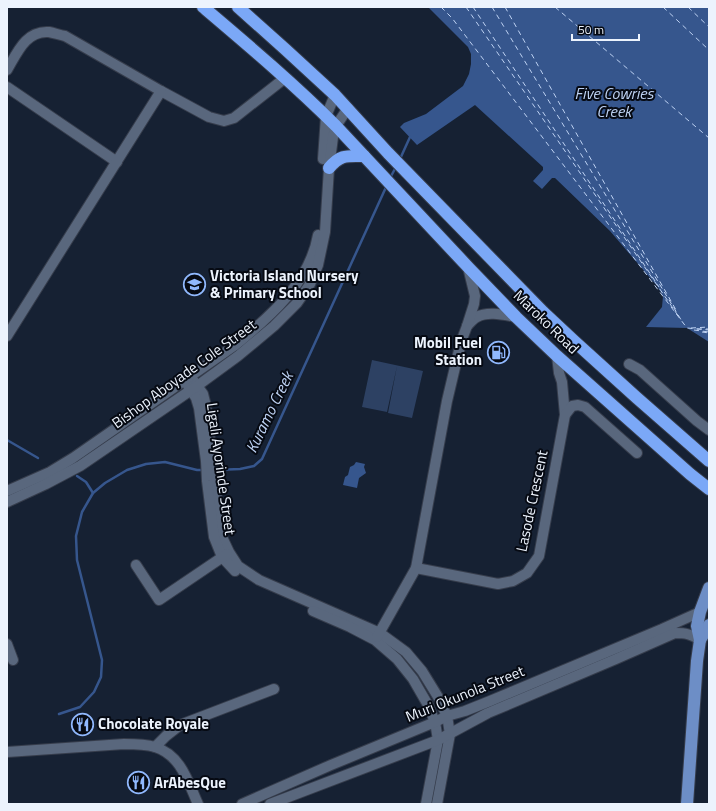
<svg xmlns="http://www.w3.org/2000/svg" width="716" height="811" font-family="'Titillium Web',sans-serif">
<style>
.green{fill:#2d4163}
.water{fill:#36568d}
.lines{fill:none;stroke-linecap:round;stroke-linejoin:round}
.stream{stroke:#36568d;stroke-width:2.5}
.ferry{stroke:#bed2f3;stroke-width:1;stroke-dasharray:5 4;stroke-linecap:butt}
.minor-casing{stroke:#363d4c;stroke-width:12}
.major-casing{stroke:#363d4c;stroke-width:14}
.highway-casing{stroke:#363d4c;stroke-width:14}
.minor{stroke:#59677d;stroke-width:10}
.major{stroke:#6d8ec6;stroke-width:12}
.highway{stroke:#7ba8f7;stroke-width:12}
.labels{text-anchor:middle;stroke-width:4;stroke-linejoin:round;paint-order:stroke}
.poi-label{font-size:15px;font-weight:bold;fill:#ecf3fd;stroke:#060a13;text-anchor:start}
.street-label{font-size:15px;fill:#ecf3fd;stroke:#060a13}
.water-label{font-size:16px;font-style:italic;fill:#bed2f3;stroke:#060a13}
</style>
<rect width="100%" height="100%" fill="#162133"/>
<path class="green" d="M372,360L423,371L412,418L388,413L397,366L387,412L362,407Z"/>
<g class="water">
<path d="M428,7H709V342L687,328L646,327L662,307L663,296L657,286L610,231L555,178H552L542,189L533,181L543,170V167L475,105L417,145L400,127L404,123L426,114L463,86L469,74L471,64V54L468,47Z"/>
<path d="M356,462L365,464L364,467L366,473L359,478L357,488L343,485L345,477L348,475L350,467L354,465Z"/>
</g>
<g class="lines">
<g class="stream">
<path d="M400,159L410,137"/>
<path d="M390,178L396,167"/>
<path d="M7,440L38,458"/>
<path d="M216,470L240,469L254,466L262,459L387,185"/>
<path d="M77,476L86,482L93,493"/>
<path d="M59,714L80,707L94,692L101,677L102,660L77,560L76,536L82,512L93,493L105,483L127,470L146,464L165,462L197,470H205"/>
</g>
<g class="ferry">
<path d="M441,7L452,18L687,328L709,330"/>
<path d="M466,7L679,317"/>
<path d="M473,7L659,287"/>
<path d="M492,7L683,323"/>
<path d="M505,7L676,310"/>
<path d="M555,7L709,138"/>
<path d="M663,7L709,50"/>
<path d="M688,7L709,27"/>
<path d="M691,328L709,327"/>
<path d="M697,329H709"/>
<path d="M694,330L709,332"/>
<path d="M702,332L709,333"/>
</g>
<defs>
<g id="minor">
<path d="M7,70C17,53 26,30 49,32C54,33 60,35 65,36L161,91L209,117L224,121L234,118L285,78"/>
<path d="M7,87L117,162"/>
<path d="M323,159L326,116L335,95"/>
<path d="M467,326C470,323 473,319 477,317C488,311 504,315 516,317"/>
<path d="M7,336L161,91"/>
<path d="M557,356L559,373L562,382L565,415"/>
<path d="M629,364L640,370L697,421L709,430"/>
<path d="M190,376L203,394L206,406L221,535L229,552L238,566L259,580L380,633L406,652L422,671L438,697L447,716L450,734L437,804"/>
<path d="M188,386L196,398L199,408L206,461L207,481L214,537L222,557L235,571"/>
<path d="M7,491L50,472L73,458L234,346C270,317 310,282 318,235"/>
<path d="M7,502L46,484L80,466L197,386L238,356L274,326L297,303L310,284L318,265L325,232L329,168L333,137L336,126L348,108"/>
<path d="M136,565L159,600L227,554"/>
<path d="M416,568L498,584L513,581L527,573L539,556L565,415L572,406L578,405L585,407L637,453"/>
<path d="M313,611L350,627L375,640L397,659L413,679L428,705L435,722L438,740L426,804"/>
<path d="M377,637L416,568L447,401L461,342L467,326L474,304L475,296L468,267"/>
<path d="M7,644L13,660"/>
<path d="M155,747L166,736L180,725L274,689"/>
<path d="M7,752L124,744C134,744 145,744 155,747C181,755 188,782 198,804"/>
<path d="M242,804L331,765L435,722L447,716L465,711L490,701L662,629L700,612"/>
<path d="M270,804L438,740L488,713L616,659L675,633C686,633 690,634 700,640"/>
</g>
<g id="major">
<path d="M700,640L709,625"/>
<path d="M687,804L697,661L700,640L697,626L700,612L709,588"/>
</g>
<g id="highway">
<path d="M203,7C249,46 294,84 336,126L468,267L516,317L557,356L690,474L709,489"/>
<path d="M238,7L285,49L335,95L388,153L543,312L574,341L637,398L709,461"/>
<path d="M329,168C341,154 347,156 364,156"/>
</g>
</defs>
<use href="#minor" class="minor-casing"/>
<use href="#major" class="major-casing"/>
<use href="#highway" class="highway-casing"/>
<use href="#minor" class="minor"/>
<use href="#major" class="major"/>
<use href="#highway" class="highway"/>
</g>
<defs>
<symbol id="school-ring" viewBox="-11 -11 22 22"><circle r="9.5" fill="#060a13" stroke="#90b8fd" stroke-width="1.5"/><path d="M0-5L7-2L0 1L-7-2ZM-4 1L0 2.5L4 1V4Q0 6-4 4Z" fill="#90b8fd"/></symbol>
<symbol id="fuel-ring" viewBox="-11 -11 22 22"><circle r="9.5" fill="#060a13" stroke="#90b8fd" stroke-width="1.5"/><path d="M-5.5-6h7V0h2V4h1.3V-2.5L3-4.5l.8-.8L6-3V5H2.5V1h-1V6h-7ZM-4.2-4.7v3.2H.2V-4.7Z" fill="#90b8fd"/></symbol>
<symbol id="restaurant-ring" viewBox="-11 -11 22 22"><circle r="9.5" fill="#060a13" stroke="#90b8fd" stroke-width="1.5"/><path d="M-5-6h1v4h1v-4h1v4h1v-4h1v5L-1.5 .5V6h-2V.5L-5-1ZM5-6V6H3V1.5H1.5Q1.5-4 5-6Z" fill="#90b8fd"/></symbol>
</defs>
<g fill-rule="evenodd">
<use href="#school-ring" x="182" y="272" width="25" height="25"/>
<use href="#fuel-ring" x="486" y="340" width="25" height="25"/>
<use href="#restaurant-ring" x="70" y="712" width="25" height="25"/>
<use href="#restaurant-ring" x="126" y="770" width="25" height="25"/>
</g>
<g class="labels">
<g class="poi-label">
<text x="210" y="281">Victoria Island Nursery<tspan x="210" dy="17">&amp; Primary School</tspan></text>
<text x="482" y="348" text-anchor="end">Mobil Fuel<tspan x="482" dy="17">Station</tspan></text>
<text x="98" y="729">Chocolate Royale</text>
<text x="154" y="788">ArAbesQue</text>
</g>
<g class="street-label">
<text transform="translate(546 322) rotate(44)" y="5">Maroko Road</text>
<text transform="translate(184 374) rotate(-36)" y="5">Bishop Aboyade Cole Street</text>
<text transform="translate(221 469) rotate(82)" y="5">Ligali Ayorinde Street</text>
<text transform="translate(532 501) rotate(-78)" y="5">Lasode Crescent</text>
<text transform="translate(465 694) rotate(-22)" y="5">Muri Okunola Street</text>
</g>
<g class="water-label">
<text x="614" y="99">Five Cowries<tspan x="614" dy="18">Creek</tspan></text>
<text transform="translate(269 412) rotate(-64)" y="6">Kuramo Creek</text>
</g>
</g>
<rect width="716" height="811" fill="none" stroke="#ecf3fd" stroke-width="16"/>
<path d="M572 34v6h67v-6" fill="none" stroke="#ecf3fd" stroke-width="2"/>
<text x="578" y="34" font-size="12" fill="#ecf3fd" stroke="#060a13" stroke-width="3" paint-order="stroke">50 m</text>
</svg>
